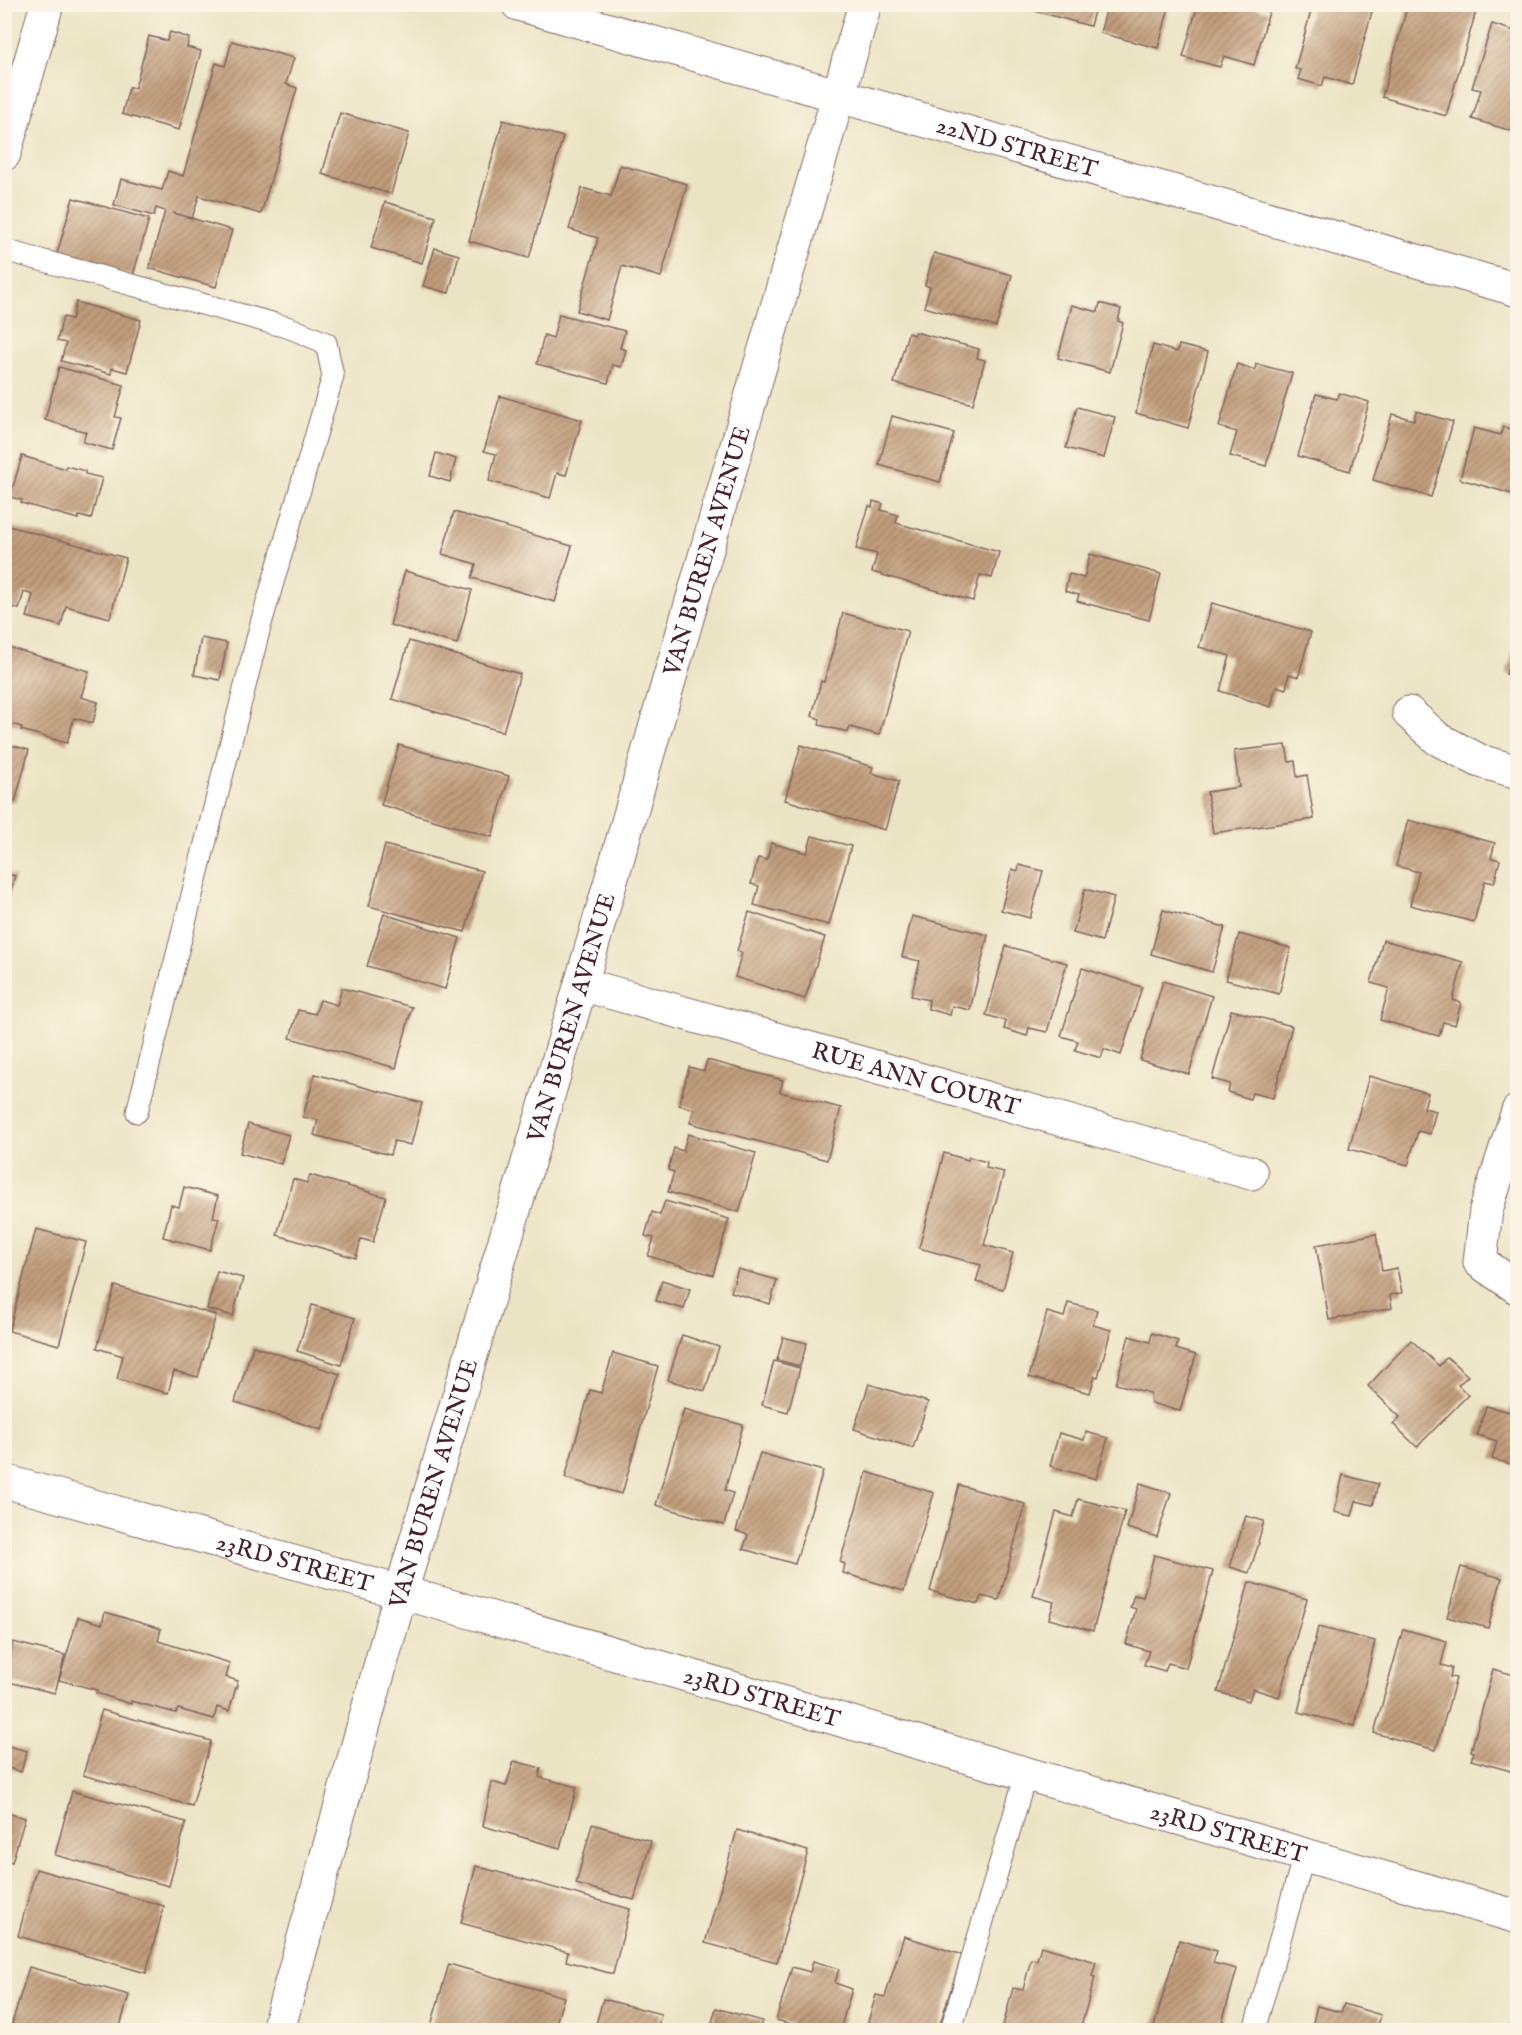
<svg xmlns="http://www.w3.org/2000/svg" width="1522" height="2035" font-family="'IM FELL English',serif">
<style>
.building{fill:url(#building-hatch)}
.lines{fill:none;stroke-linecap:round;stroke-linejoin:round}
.service-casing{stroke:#826461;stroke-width:23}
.minor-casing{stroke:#826461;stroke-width:35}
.tertiary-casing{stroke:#826461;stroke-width:35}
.service{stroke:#fff;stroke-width:21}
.minor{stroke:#fff;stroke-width:33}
.tertiary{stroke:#fff;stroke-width:33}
.labels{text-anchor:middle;stroke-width:5;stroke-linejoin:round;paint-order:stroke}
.street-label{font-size:24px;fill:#4a1f2b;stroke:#fcf5e5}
</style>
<defs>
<pattern id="building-hatch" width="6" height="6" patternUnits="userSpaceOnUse" patternTransform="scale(1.5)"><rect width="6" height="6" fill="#c19e7b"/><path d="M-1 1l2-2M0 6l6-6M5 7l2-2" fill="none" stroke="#9f8065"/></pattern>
</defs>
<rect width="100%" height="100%" fill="#fcf5e5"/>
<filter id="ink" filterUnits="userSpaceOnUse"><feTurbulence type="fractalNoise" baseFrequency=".0167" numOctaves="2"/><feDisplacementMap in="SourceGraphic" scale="12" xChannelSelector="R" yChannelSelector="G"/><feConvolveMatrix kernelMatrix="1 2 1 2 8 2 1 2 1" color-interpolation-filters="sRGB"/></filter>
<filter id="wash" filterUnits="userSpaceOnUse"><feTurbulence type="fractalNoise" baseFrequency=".008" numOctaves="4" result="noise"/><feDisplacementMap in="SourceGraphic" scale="24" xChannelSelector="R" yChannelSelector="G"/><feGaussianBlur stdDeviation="1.35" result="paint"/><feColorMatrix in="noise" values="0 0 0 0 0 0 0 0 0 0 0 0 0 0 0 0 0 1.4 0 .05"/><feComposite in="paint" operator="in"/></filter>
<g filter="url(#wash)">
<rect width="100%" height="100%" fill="#ebe4c4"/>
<g id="blocks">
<g class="building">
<path d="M1037,4H1096L1090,26L1035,11Z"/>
<path d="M1108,4H1170L1158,48L1100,33Z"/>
<path d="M1198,4H1243L1269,12L1254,65L1224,56L1220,67L1183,57Z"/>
<path d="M1313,4H1374L1352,85L1325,77L1322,86L1298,79L1301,70L1295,69Z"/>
<path d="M1408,4H1463L1477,8L1446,116L1382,97Z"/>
<path d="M1492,24L1518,32V133L1472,119L1481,90L1472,88Z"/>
<path d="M170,32L189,38L187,47L201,51L179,130L122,114L129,87L135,88L149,36L167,41Z"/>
<path d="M232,41L294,58L286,84L297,88L261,214L199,196L192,218L173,213L232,230L216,287L149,268L165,211L156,208L154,216L114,205L121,179L162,190L168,171L183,176L216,63L225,66Z"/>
<path d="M340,113L409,133L391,194L322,174Z"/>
<path d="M503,120L563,137L529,258L469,241Z"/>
<path d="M620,165L687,184L661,277L622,266L607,320L577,311L598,238L569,229L582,188L611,196Z"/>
<path d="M73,198L149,219L133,276L57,254Z"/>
<path d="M385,202L436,217L422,263L371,248Z"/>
<path d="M435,248L459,255L449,293L423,286Z"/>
<path d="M934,253L1012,275L996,327L924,307L930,287L925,285Z"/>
<path d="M76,302L141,320L127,372L112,368L111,374L61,361L66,343L57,341L63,317L72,319Z"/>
<path d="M1100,303L1121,309L1118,321L1123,323L1110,372L1058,358L1072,305L1098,312Z"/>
<path d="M559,314L625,331L620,348L626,350L621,367L613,365L608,383L537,364L544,335L553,338Z"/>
<path d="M915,332L979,349L977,358L985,360L973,404L894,383L908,333L914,335Z"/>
<path d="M1153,345L1177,352L1179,345L1208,352L1188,428L1136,413Z"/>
<path d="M1237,364L1255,370L1256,364L1292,373L1266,466L1230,456L1237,432L1219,427Z"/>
<path d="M59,367L124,385L115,417L121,418L112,450L83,442L86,432L45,420Z"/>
<path d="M1339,393L1369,402L1350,471L1298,456L1316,394L1337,399Z"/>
<path d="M500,396L582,420L566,475L557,473L550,498L489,481L496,454L484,451Z"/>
<path d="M1077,407L1115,417L1104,458L1066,448Z"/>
<path d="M1416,411L1453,422L1431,497L1373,480L1392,414L1414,420Z"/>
<path d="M892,416L954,433L940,482L879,465Z"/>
<path d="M1503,427L1518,431V475L1512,494L1460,479L1474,428L1501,435Z"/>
<path d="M436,453L456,459L450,482L430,476Z"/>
<path d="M22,456L66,469V466L85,471V474L102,478L91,519L79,516L78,519L21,503L22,500L10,497Z"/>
<path d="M873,501L883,504L881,510L898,515L896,523L999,552L992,578L980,575L973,601L872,572L877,554L856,549L869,506L872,507Z"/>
<path d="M454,512L572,546L555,602L472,578L476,564L442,554Z"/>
<path d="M5,525L126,558L110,618L66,606L61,626L27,617L33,595L24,592L19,609L5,605Z"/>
<path d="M1090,554L1161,574L1149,620L1077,601L1079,595L1065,591L1069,574L1084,578Z"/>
<path d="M405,571L472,590L457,644L390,625Z"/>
<path d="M1212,603L1311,632L1298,677L1289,674L1286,689L1276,686L1271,707L1220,691L1230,656L1199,647Z"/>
<path d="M843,613L908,631L879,735L850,727L848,732L819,725L820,719L812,716L821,681L824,682Z"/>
<path d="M1518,636V677L1506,674Z"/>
<path d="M201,638L227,643L220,680L194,675Z"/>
<path d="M409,641L520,674L503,732L392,699Z"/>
<path d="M4,646L89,671L81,697L98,702L93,723L74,718L67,743L21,730L22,727L4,722Z"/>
<path d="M4,743L29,750L15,802L4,800Z"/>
<path d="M399,745L509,776L492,837L381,805Z"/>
<path d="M801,745L873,767L871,773L899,781L885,830L785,800Z"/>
<path d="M1286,745L1289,762L1295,761L1297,777L1307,775L1314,819L1213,833L1207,792L1239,787L1234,751Z"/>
<path d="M1408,820L1495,843L1491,858L1500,860L1494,883L1485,881L1474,922L1410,905L1419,872L1396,866Z"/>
<path d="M812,836L851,846L829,925L754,905L759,886L751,884L758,858L767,860L771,843L807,853Z"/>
<path d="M385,845L482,871L465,932L369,906Z"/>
<path d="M1019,865L1043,871L1030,918L1001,910L1012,869L1018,871Z"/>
<path d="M4,873L15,876L5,909H4Z"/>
<path d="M1085,889L1114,897L1102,941L1073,933Z"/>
<path d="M1163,910L1225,927L1212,972L1151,954Z"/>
<path d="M749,912L825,937L805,999L735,977L742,953L737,951Z"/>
<path d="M384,914L460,938L445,989L367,966Z"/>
<path d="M912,916L988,935L970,1010L952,1006L950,1015L928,1009L929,1000L911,996L920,961L902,957Z"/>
<path d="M1239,934L1291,948L1279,994L1226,980Z"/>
<path d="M1383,940L1463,962L1453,1000L1461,1003L1455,1025L1443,1022L1439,1036L1380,1020L1389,988L1371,983Z"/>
<path d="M1006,946L1067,963L1047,1032L1029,1028L1027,1036L1004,1029L1006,1021L986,1015Z"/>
<path d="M1082,968L1142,987L1121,1055L1104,1049L1101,1058L1075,1050L1078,1041L1061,1036Z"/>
<path d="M1163,981L1212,996L1189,1074L1140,1060Z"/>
<path d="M342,988L412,1007L396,1068L290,1038L298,1010L315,1014L320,1000L337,1005Z"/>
<path d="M1231,1010L1292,1026L1273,1098L1252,1093L1250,1099L1228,1092L1230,1084L1212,1079Z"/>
<path d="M707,1060L783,1080L780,1092L841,1108L827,1160L690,1123L694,1109L679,1105L689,1067L704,1071Z"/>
<path d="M315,1074L422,1103L411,1145L394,1141L390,1155L314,1135L318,1120L303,1117Z"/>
<path d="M1369,1076L1428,1093L1424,1108L1436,1111L1430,1134L1418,1131L1408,1165L1349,1149Z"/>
<path d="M248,1124L289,1135L281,1164L240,1153Z"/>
<path d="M688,1134L756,1153L739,1212L668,1192L674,1172L668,1170L674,1148L683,1151Z"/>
<path d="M944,1153L968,1160L969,1157L987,1162L986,1168L1004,1172L984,1245L1013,1253L1003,1289L976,1282L981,1265L919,1248Z"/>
<path d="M310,1175L386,1197L373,1242L361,1239L356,1258L277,1235L293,1179L307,1183Z"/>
<path d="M184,1187L218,1196L213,1217L219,1218L210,1250L163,1237L171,1205L179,1207Z"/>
<path d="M665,1201L729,1219L713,1275L648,1256L654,1238L645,1236L652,1212L660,1215Z"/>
<path d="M36,1229L86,1242L59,1345L9,1331Z"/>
<path d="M1376,1234L1382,1271L1397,1268L1402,1293L1390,1295L1392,1308L1329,1320L1316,1245Z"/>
<path d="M738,1269L777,1280L770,1304L731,1292Z"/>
<path d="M217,1271L243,1278L233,1316L207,1309Z"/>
<path d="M662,1280L690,1289L684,1309L656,1301Z"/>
<path d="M115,1286L216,1315L198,1377L174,1371L168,1393L117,1379L123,1356L97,1348Z"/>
<path d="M1068,1303L1097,1310L1093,1325L1111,1330L1098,1377L1095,1376L1090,1393L1029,1377L1047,1312L1064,1317Z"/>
<path d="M312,1305L355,1318L341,1365L297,1351Z"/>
<path d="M1152,1333L1178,1341L1176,1349L1196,1355L1180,1411L1151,1403L1150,1393L1116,1384L1129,1336L1150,1342Z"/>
<path d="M682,1335L719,1347L705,1391L668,1380Z"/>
<path d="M783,1337L807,1343L800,1366L777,1360Z"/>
<path d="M1411,1340L1439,1366L1447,1357L1468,1376L1458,1385L1468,1395L1417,1447L1393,1424L1400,1417L1368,1386Z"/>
<path d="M253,1346L340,1374L322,1430L235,1402Z"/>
<path d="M613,1353L658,1366L622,1494L565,1478L590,1390L601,1393Z"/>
<path d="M774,1361L800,1368L788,1412L762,1405Z"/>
<path d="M869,1384L928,1402L913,1448L854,1429Z"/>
<path d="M1518,1387V1466L1492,1459L1497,1441L1477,1435L1486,1406L1510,1412Z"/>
<path d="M684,1409L743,1425L725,1490L733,1493L724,1525L656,1505Z"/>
<path d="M1086,1432L1108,1438L1096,1479L1050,1466L1059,1433L1084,1440Z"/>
<path d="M760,1453L823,1471L795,1564L743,1549L748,1535L736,1531Z"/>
<path d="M867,1472L934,1493L904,1591L843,1573L845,1564L840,1562Z"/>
<path d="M1343,1475L1378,1484L1373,1505L1356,1501L1352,1516L1334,1512Z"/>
<path d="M1140,1483L1171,1493L1157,1537L1127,1528Z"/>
<path d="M959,1485L1025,1504L999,1600L981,1596L978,1604L930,1591Z"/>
<path d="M1078,1499L1125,1511L1093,1631L1049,1619L1054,1602L1033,1596L1056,1512L1073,1517Z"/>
<path d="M1246,1516L1264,1521L1258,1542L1259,1543L1249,1573L1230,1567Z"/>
<path d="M1154,1555L1213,1571L1186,1668L1168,1663L1165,1671L1144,1665L1149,1651L1126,1644L1136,1609L1130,1607L1134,1595L1143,1597Z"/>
<path d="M1461,1567L1502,1578L1488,1628L1447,1617Z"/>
<path d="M1249,1582L1307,1599L1279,1697L1253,1689L1249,1701L1218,1692Z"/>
<path d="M105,1612L161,1629L158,1641L230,1663L226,1677L238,1681L229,1711L217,1707L214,1719L178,1709L176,1713L131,1701V1704L96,1693L97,1690L59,1680L78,1617L102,1624Z"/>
<path d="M1318,1627L1375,1641L1355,1726L1298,1712Z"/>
<path d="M1403,1629L1447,1641L1441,1665L1452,1668L1450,1677L1456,1678L1436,1750L1374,1733Z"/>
<path d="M13,1642L65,1655L55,1693L4,1681Z"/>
<path d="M1493,1669L1518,1676V1773L1471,1760L1474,1752L1471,1751Z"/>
<path d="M102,1710L211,1741L192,1806L83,1775Z"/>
<path d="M5,1745L27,1751L21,1772L5,1767Z"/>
<path d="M514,1761L541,1768L539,1777L577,1787L560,1848L483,1826L492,1782L506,1786Z"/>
<path d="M72,1791L186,1822L169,1886L55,1855Z"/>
<path d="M4,1812L25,1818L12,1862L4,1860Z"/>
<path d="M592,1824L651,1841L634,1900L576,1884Z"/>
<path d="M737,1830L808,1851L777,1962L705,1943Z"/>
<path d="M476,1866L630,1909L613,1974L566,1961L568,1952L461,1923Z"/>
<path d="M36,1869L164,1906L146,1973L18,1936Z"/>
<path d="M904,1936L962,1955L938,2030H886L867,2025L876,1995L885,1997Z"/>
<path d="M1179,1940L1217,1951L1213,1963L1237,1969L1220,2030H1153Z"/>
<path d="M1041,1946L1096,1962L1092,1976L1095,1977L1080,2030H1002L1013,1988L1023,1990L1031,1959L1037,1960Z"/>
<path d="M813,1961L839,1969L835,1983L852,1989L840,2030H813L776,2020L792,1967L810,1972Z"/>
<path d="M449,1964L564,1997L554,2030H435L430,2029Z"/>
<path d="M29,1967L129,1995L119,2030H10Z"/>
<path d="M603,1999L661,2014L657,2030H603L595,2028Z"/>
<path d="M1344,2004L1381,2015L1377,2030H1311L1317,2006L1341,2012Z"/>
<path d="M716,2008L762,2021L759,2030H710Z"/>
</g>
</g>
</g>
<g filter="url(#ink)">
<use href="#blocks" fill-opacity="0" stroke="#826461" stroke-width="1.5"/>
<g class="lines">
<defs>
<g id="service">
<path d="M4,250L290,328L326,343L333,376L260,627L137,1112"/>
<path d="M951,2030L1026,1774"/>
<path d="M1254,2030L1304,1855"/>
</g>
<g id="minor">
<path d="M4,154L47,4"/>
<path d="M1409,713L1438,739L1480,761L1518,772"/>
<path id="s1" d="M581,984L1251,1173"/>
<path d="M1518,1111L1486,1210L1480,1262L1518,1288"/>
<path id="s2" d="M278,2030L401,1592L581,984L865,4"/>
</g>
<g id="tertiary">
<path id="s3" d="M518,4L1518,290"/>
<path id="s4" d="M4,1481L457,1608L1518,1917"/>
</g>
</defs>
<use href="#service" class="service-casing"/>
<use href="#minor" class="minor-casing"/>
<use href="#tertiary" class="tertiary-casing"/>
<use href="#service" class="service"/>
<use href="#minor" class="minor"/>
<use href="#tertiary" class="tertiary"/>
</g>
</g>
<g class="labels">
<g class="street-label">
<text dy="8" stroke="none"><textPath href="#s3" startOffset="519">22ND STREET</textPath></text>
<text dy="8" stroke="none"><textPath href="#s2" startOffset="1540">VAN BUREN AVENUE</textPath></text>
<text dy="8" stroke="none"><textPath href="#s2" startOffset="1054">VAN BUREN AVENUE</textPath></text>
<text dy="8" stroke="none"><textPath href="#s1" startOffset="348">RUE ANN COURT</textPath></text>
<text dy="8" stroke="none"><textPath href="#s2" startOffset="568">VAN BUREN AVENUE</textPath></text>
<text dy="8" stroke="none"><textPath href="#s4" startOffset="302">23RD STREET</textPath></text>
<text dy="8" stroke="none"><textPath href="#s4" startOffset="788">23RD STREET</textPath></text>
<text dy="8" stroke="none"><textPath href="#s4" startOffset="1274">23RD STREET</textPath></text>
</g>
</g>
<rect width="1522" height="2035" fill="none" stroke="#fcf5e5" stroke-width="24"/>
</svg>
